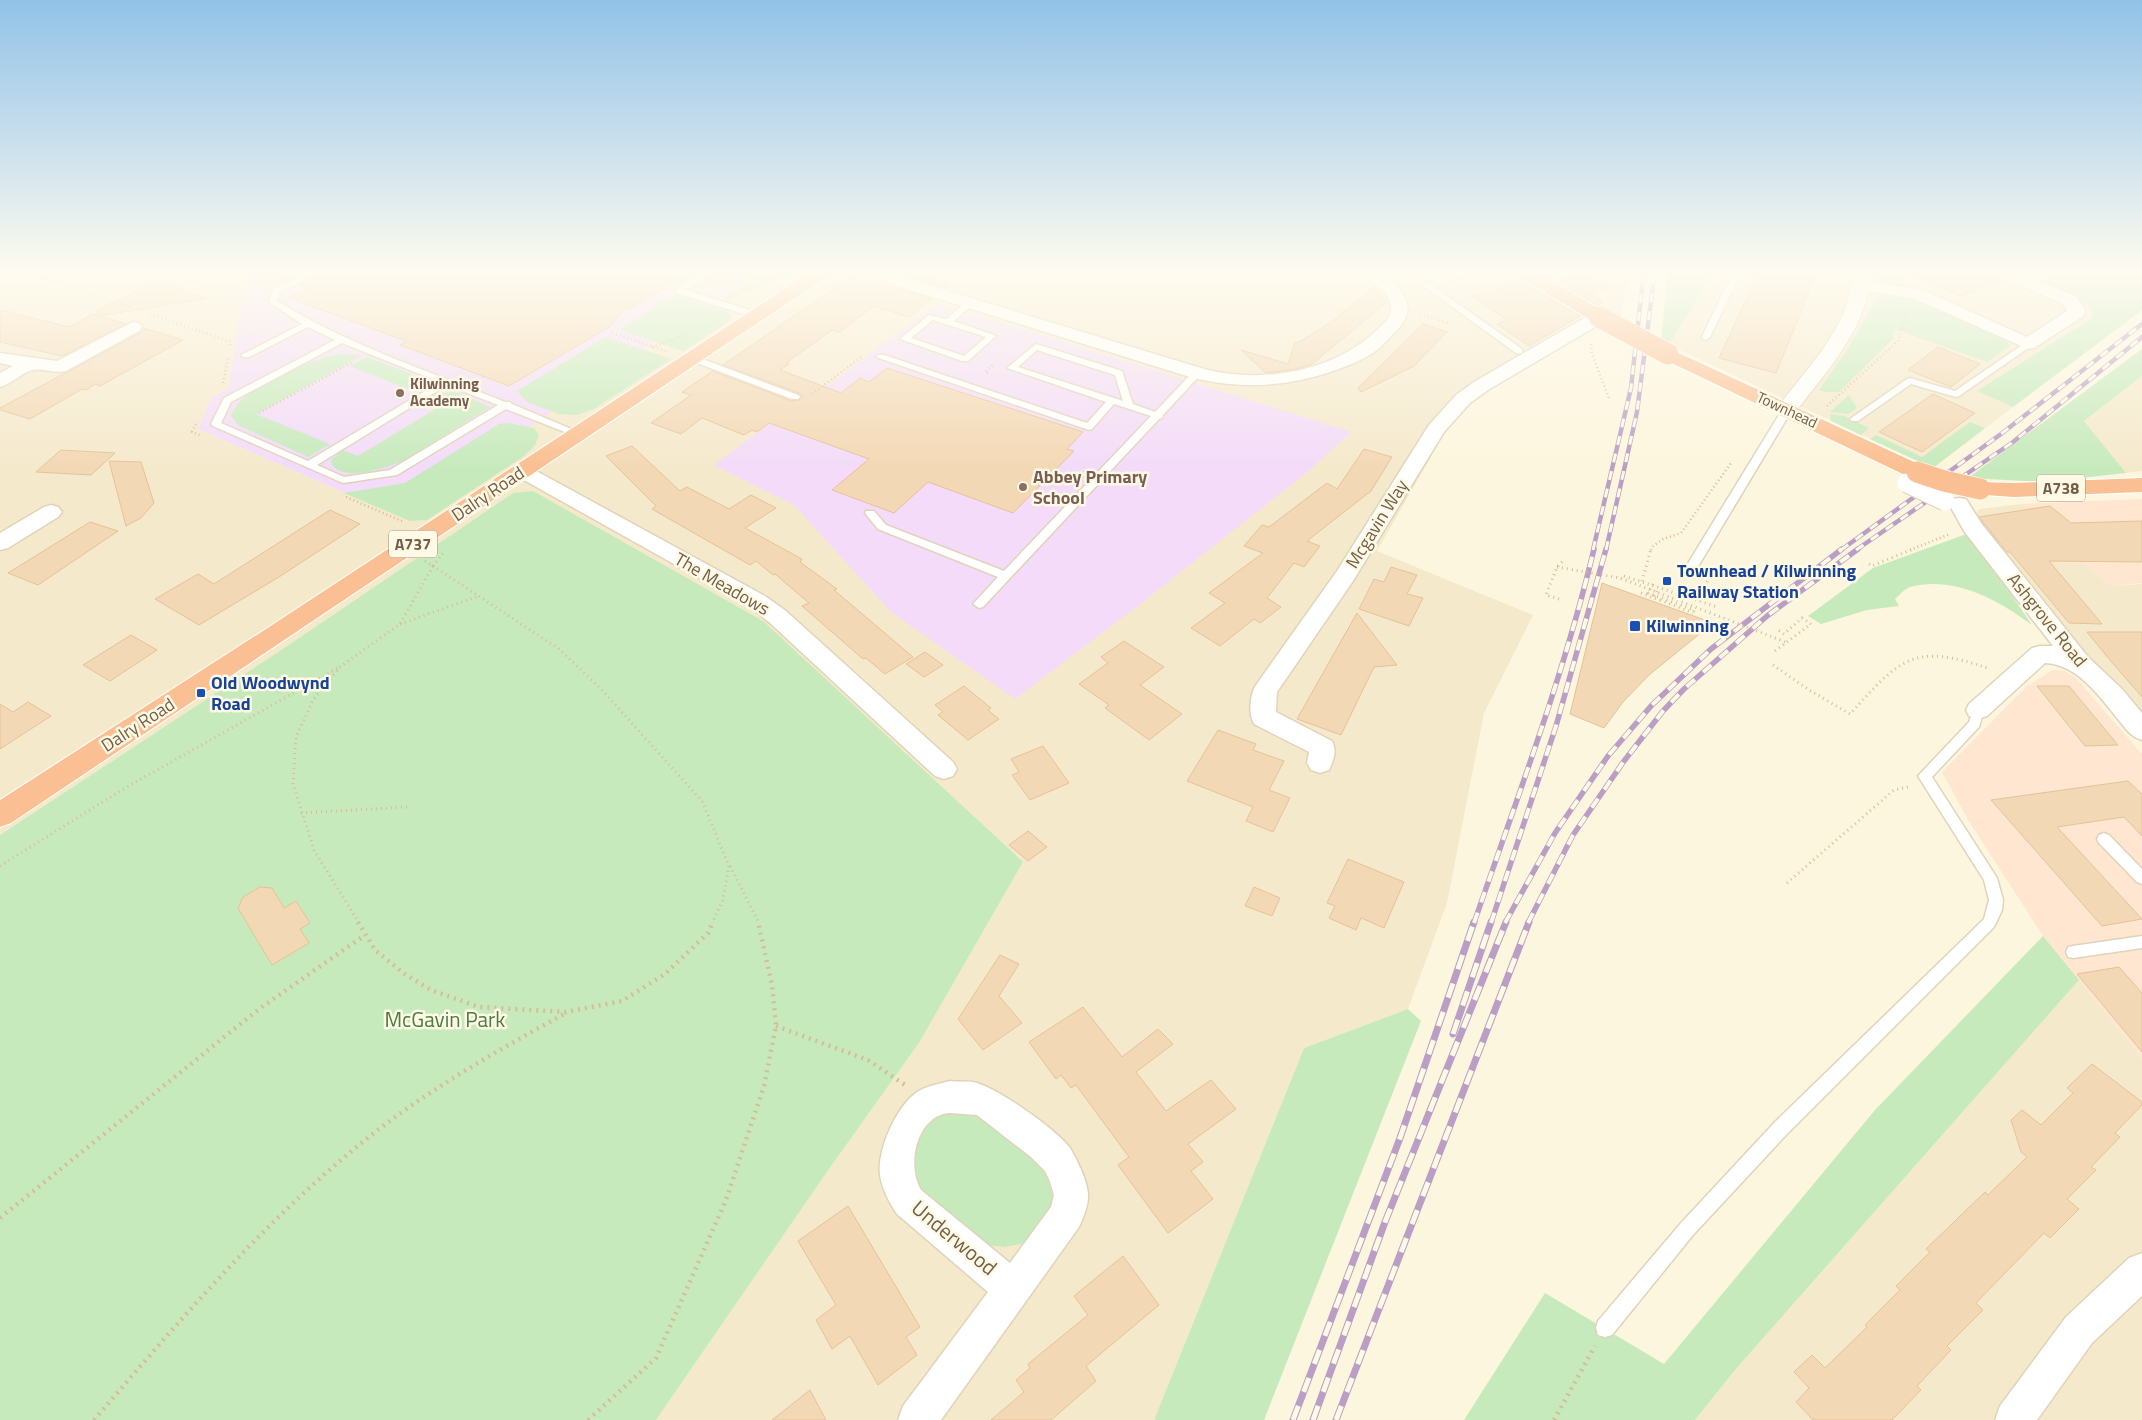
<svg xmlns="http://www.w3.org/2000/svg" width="2142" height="1420" font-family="'Titillium Web',sans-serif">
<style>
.residential{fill:#f5e9cc}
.commercial{fill:#fee6d1}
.education{fill:#f3dbf9}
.green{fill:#c7eabd}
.building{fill:#f3d8b5;stroke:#e6c295}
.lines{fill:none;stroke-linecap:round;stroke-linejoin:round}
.lane-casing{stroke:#e1d3ba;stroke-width:3}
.street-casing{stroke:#e1d3ba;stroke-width:3}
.secondary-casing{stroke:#e3d2b5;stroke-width:2}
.highway-casing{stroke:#fff;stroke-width:2}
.path-far2{stroke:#d7bc98;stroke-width:2.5;stroke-dasharray:1 3;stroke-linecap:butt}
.path-far1{stroke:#d7bc98;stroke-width:3;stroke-dasharray:1 4;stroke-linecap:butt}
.path{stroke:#d7bc98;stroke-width:4.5;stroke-dasharray:2 5;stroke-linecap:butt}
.lane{fill:#fff;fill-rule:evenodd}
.street{fill:#fff;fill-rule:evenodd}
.secondary{fill:#fff;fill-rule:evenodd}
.highway{fill:#fabf92;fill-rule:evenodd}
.rail-far2-casing{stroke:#ba9ec5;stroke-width:4.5}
.rail-far1-casing{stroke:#ba9ec5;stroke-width:5.5}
.rail-casing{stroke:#ba9ec5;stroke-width:7}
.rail-far2{stroke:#fff9e5;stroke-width:3;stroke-dasharray:9;stroke-linecap:butt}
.rail-far1{stroke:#fff9e5;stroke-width:4;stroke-dasharray:11;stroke-linecap:butt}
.rail{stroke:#fff9e5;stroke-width:5;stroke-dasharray:15;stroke-linecap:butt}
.street-bridge-casing{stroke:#e1d3ba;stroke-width:21;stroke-linecap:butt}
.highway-bridge-casing{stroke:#fff;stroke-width:22;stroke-linecap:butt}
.path-bridge{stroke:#d7bc98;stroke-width:3;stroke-dasharray:1 4;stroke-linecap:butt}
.street-bridge{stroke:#fff;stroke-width:19}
.highway-bridge{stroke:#fabf92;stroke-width:21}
.education-dot{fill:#8d6e63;stroke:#fff9e5;stroke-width:2}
.transit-dot{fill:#1a4fb4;stroke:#fff9e5;stroke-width:2}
.labels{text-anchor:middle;stroke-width:5;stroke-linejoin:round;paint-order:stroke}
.far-education-label{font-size:15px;font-weight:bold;fill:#785e54;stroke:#fff9e5;text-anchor:start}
.far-street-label{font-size:15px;fill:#735e46;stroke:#fff9e5}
.shield{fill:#fff9e5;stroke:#9d8c76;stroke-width:1}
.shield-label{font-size:16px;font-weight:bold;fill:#735e46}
.education-label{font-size:18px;font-weight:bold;fill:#785e54;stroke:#fff9e5;text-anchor:start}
.street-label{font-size:18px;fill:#735e46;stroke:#fff9e5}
.transit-label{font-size:18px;font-weight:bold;fill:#164399;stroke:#fff9e5;text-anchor:start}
.near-park-label{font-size:21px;fill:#487f40;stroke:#fff9e5}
.near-street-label{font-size:21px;fill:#735e46;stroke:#fff9e5}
</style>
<rect width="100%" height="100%" fill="#fdf6de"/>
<g class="residential">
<path d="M0,270H241L246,278L229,389L198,429L394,514L642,349L654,341L664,338L767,270H1629L1621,319L1604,309L1471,401L1448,427L1377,551L1533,615L1484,713L1447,903L1408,1009L1304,1048L1154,1420H656L829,1169L919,1043L1023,862L513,493L284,648L0,835Z"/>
<path d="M1714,270H1883L1913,274L1923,270H2067L2044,282L2082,301L2091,309L2092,318L1977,391L2013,407L1933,468L1669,345Z"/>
<path d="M2142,376V471L2126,473L2084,421Z"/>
<path d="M2022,504L2075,547L2053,562L2083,563L2112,586L2142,584V717L2087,658L1975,515L1979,509Z"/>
<path d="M2079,980L2142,1058V1420H1695L1735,1370Z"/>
</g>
<g class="commercial">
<path d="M2142,499V583L2111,586L2083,563L2054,562L2041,548L2075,547L2022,504Z"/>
<path d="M2053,670L2064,671L2075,677L2142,754V1058L2043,936L1968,820L1942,772L2027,686Z"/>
</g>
<g class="education">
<path d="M241,270H767L664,338L654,341L642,349L638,356L394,514L198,429L212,397L229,388L245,278Z"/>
<path d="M937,303L950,307L952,313L962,316L973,315L1029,331L1351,432L1311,469L1139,605L1015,699L891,612L794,505L714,465L807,395L813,397Z"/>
</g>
<g class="green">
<path d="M767,270H800L725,301L721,300Z"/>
<path d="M1668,270H1714L1669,345L1661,342Z"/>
<path d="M1884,270H1923L1904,276V288L1879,281L1871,272L1884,273Z"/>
<path d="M2067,270H2142V310L2013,407L1977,391L2092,318L2091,309L2082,301L2044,282Z"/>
<path d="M674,295L724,311L730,314L731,320L683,351L620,330Z"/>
<path d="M1888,295L1924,301L2006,341L2010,346L1987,362L1895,329L1893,339L1839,392H1826L1819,390L1845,353L1874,304L1880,296Z"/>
<path d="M606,337L671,359L594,409L577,415L559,414L527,402L517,391Z"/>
<path d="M2142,349V376L2084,421L2126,473L2045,482L1968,478Z"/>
<path d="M341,354L363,355L256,414L330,444L308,457L238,425L231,416C238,388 313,358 341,354Z"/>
<path d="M367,357L436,383L418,393L350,366Z"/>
<path d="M453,392L459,393L490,407L405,460C388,467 340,485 330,461L343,450L358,456L442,405L427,399L439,394Z"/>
<path d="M1849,395L1857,408L1848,414L1830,412Z"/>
<path d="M1830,414L1844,416L1869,428L1861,435L1831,421Z"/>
<path d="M1970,422L1985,428L1933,468L1870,439L1876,435L1922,457Z"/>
<path d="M508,423L534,428L539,435L535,445L524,456L427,520L410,521L344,493L405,483L499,424Z"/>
<path d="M533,491L763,621L1023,862L919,1043L829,1169L656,1420H0V835L284,648L513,493Z"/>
<path d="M1969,533L2032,625C1999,600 1953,575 1910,587C1904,589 1900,595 1895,599L1899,606L1867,610L1821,624L1808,616L1873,568Z"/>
<path d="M2043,936L2079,980L1735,1370L1695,1420H1464L1545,1293L1664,1364L1875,1110Z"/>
<path d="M1408,1009L1421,1021L1264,1420H1154L1304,1048Z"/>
<path d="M958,1110L974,1112L988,1118L1054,1177V1209L1036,1235L1021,1244L1004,1247L988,1245L973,1237L923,1195L913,1182L911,1150L917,1135L928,1122L943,1114Z"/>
</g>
<g class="building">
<path d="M270,270H310L289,280L270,273Z"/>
<path d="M326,270H693L631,308L627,307L609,327L509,386L400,345L406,341L289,298L311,287L301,284Z"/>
<path d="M1760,270H1818L1776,373L1719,358Z"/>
<path d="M1902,270H1988L1991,275L2002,280L1961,296Z"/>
<path d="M910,271L951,284L946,288L903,275Z"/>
<path d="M1582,273L1608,288L1590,294L1603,302L1597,305L1558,283Z"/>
<path d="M849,278L883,288L888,285L932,299L909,317L874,306L839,332L832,330L786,363L789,364L780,370L841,393L860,378L869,382L887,368L1083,432L1067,449L1074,451L1013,513L928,482L894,513L832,490L869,459L769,423L757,432L752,430L744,435L702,418L681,434L651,423L691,395L682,392L713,371L791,401L799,400L802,397L799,393L723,365Z"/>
<path d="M157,282L207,298L99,316L126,324L62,356L0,342V310L69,327L93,314L99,316L97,310Z"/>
<path d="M1523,282L1580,316L1529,346L1497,324L1507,320L1472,296Z"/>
<path d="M1374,287L1387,302L1312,364L1296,369L1266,373L1241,350L1288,364L1295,343L1301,341L1334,320Z"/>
<path d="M1423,324L1447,332L1414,366L1361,392L1358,388Z"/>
<path d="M143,328L183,340L100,386L95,384L86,390L82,389L30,419L0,410V408L140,333Z"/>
<path d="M1938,347L1980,364L1951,387L1908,370Z"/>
<path d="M1933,394L1975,413L1922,452L1879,432Z"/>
<path d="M632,446L680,491L687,487L729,509L751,495L776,508L745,528L802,559L800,562L837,589L834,590L913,657L885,674L866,658L863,659L802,606L809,603L775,574L773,575L756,561L750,565L652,509L656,506L606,456Z"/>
<path d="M1364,449L1392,457L1371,491L1307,541L1320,546L1304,567L1294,563L1267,598L1281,607L1260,623L1254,619L1220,646L1191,628L1225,603L1209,593L1263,553L1244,546L1262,525L1269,527L1327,483L1337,489Z"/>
<path d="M61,450L115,453L91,475L36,472Z"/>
<path d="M109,461L141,462L154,503L141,518L126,526Z"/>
<path d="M2050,506L2071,523L2142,521V562L2049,561L2102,624L2069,623L2010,552H2007L1979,517Z"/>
<path d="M330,510L360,524L279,577L199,625L155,599L198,574L214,584Z"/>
<path d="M90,522L118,531L38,585L8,573Z"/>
<path d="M1391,567L1417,575L1407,594L1423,598L1409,626L1359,609L1374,579L1384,582Z"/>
<path d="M1602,583L1713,623L1649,675L1623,702L1604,728L1570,714Z"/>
<path d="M1357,613L1397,665L1374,667L1341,735L1297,719Z"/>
<path d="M2087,632H2142V697L2109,659Z"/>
<path d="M131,635L157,650L110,681L83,665Z"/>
<path d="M1124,641L1164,667L1140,685L1182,714L1149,740L1105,708L1109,705L1079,684L1108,663L1101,657Z"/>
<path d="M925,652L943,665L924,677L906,664Z"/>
<path d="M964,686L991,708L988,710L999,719L968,740L938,715L943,712L935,705Z"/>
<path d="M2037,686H2069L2118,745L2085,746Z"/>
<path d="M28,702L51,716L0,749V704L13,712Z"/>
<path d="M1218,730L1256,744L1253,750L1284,761L1269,790L1290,798L1273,832L1246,821L1253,807L1187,781Z"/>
<path d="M1043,746L1069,783L1030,800L1012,775L1019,772L1011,759Z"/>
<path d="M2128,781L2142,794V836L2124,817L2057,827L2142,919L2102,926L1991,800Z"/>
<path d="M1028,831L1047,847L1028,861L1009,845Z"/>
<path d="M1348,859L1404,882L1384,928L1361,918L1356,930L1329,918L1335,906L1327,903Z"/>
<path d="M260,887L272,888L284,908L296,901L310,923L300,929L309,943L272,965L238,908L243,897Z"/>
<path d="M1254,887L1280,898L1272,916L1245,906Z"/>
<path d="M1000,955L1019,964L999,996L1022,1023L983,1050L958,1019Z"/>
<path d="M2119,967L2142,993V1052L2077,974Z"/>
<path d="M1083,1007L1122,1057L1158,1029L1173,1044L1136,1072L1166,1111L1211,1080L1236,1109L1188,1144L1203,1162L1191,1171L1213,1199L1168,1233L1118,1165L1129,1157L1076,1085L1071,1088L1061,1075L1056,1079L1029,1042Z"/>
<path d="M2092,1064L2142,1102V1105L2115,1133L2120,1137L2091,1167L2096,1170L2067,1199L2079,1209L2050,1238L2044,1233L1976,1303L1983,1310L1947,1346L1951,1350L1917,1386L1921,1390L1892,1420H1813L1796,1402L1809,1388L1794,1372L1812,1355L1825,1368L1867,1327L1865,1325L1900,1290L1896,1286L1930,1252L1926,1249L1985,1192L1988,1195L2027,1157L2021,1152L2011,1120L2022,1110L2041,1125L2073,1093L2067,1088Z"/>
<path d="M848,1206L920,1327L906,1337L917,1355L878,1385L850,1336L832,1349L816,1320L836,1305L798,1241Z"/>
<path d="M1123,1256L1159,1305L1086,1366L1096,1381L1051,1420H991L1024,1392L1016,1380L1030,1368L1028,1364L1088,1315L1074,1296Z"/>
<path d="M810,1390L826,1420H772Z"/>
</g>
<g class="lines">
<defs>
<g id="lane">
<path d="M314,270H324L280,292L277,301C348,345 429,371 505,402H510L512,404L583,434L581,436H575L506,409L397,475L343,483L213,426L211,424L224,398L335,340L308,327L249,357H243L241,355L302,324L269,302L273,289ZM342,343L440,382L308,461L221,423L231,402ZM447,385L498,405L390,470L344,477L317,465Z"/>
<path d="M707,270H716L686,290L759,313V317H753L676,293V289Z"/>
<path d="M1472,270H1484L1433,286L1522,349V353H1516L1422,285Z"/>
<path d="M1572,270H1583L1548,285L1541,283Z"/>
<path d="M1734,270H1742L1710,337L1706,340L1703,339L1702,337Z"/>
<path d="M967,301L974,303L954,321L996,336L968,361H962L900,339L929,315L947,319ZM933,320L986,337L964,356L911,338Z"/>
<path d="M2028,341L2032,344L2031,346L1959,396L1956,397L1911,384L1858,421H1852L1850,419L1907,379L1910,378L1955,391Z"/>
<path d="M1036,344L1122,371L1133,404L1155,412L1194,371L1197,370L1202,373L1163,415L1162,418L1159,419L983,607L979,608L973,604L998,577L878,529L865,513L866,511H874L886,525L1004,571L1151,416L1114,404L1092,429L1089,430L876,357L878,355H884L1087,423L1106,402L1007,368ZM1037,350L1115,375L1123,401L1018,367Z"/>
<path d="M692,355L798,395L800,397L798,399H792L689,360L687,358Z"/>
<path d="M1787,407L1792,410L1699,565L1693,569L1689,568L1687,565L1782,410Z"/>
<path d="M1978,705L1982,707L1984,710L1979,727L1932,777L1997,878L2003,900L2002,910L1994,927L1787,1134L1693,1235L1612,1335L1605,1337L1598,1335L1596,1328L1598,1321L1681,1223L1775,1122L1984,919L1989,900L1984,880L1918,776L1969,722L1974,707Z"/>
<path d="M2104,833L2109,835L2142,869V884L2137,882L2099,843L2097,839L2099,835Z"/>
<path d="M2142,936V948L2073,958L2068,957L2066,952L2068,947L2073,946Z"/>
</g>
<g id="street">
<path d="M167,270C179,269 205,267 213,279L211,283L205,284L169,273Z"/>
<path d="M854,270H879L1204,369C1262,384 1334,372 1378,329C1385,322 1392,318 1391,307C1389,289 1369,283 1361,270C1381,270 1386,272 1399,289C1413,307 1409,319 1393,334C1388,339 1383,345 1377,350C1365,359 1350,365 1336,370C1288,387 1240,390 1190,377L856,273Z"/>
<path d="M1990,270H2012L2075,296L2084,307L2085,313L2082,317L2034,348L2028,349L1915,299L1855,289L1853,285L1855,281L1861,280L1925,291L2027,337L2067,311L2063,304L1992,273Z"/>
<path d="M1599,312L1605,313L1608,317L1605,321L1488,390L1470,403L1444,432L1353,581L1277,692L1276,712L1332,741C1337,751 1334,760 1329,770L1320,773L1311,770L1307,763L1309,752L1254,724C1248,713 1250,695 1256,685L1337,571L1429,425L1456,395L1474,382L1593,313Z"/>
<path d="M133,322L139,323L142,327L139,331L66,371C55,374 44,368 33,370C22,372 12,384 0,387V373L13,366L0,363V353L57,361Z"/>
<path d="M522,465L529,467L765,596L786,611L953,762L957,769L953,776L944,779L935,776L770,623L749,606L515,475L512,471L515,467Z"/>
<path d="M1959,498L1966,499L1981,523L2088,657L2122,689L2142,713V740C2130,737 2125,727 2117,718C2099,695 2076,664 2045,663L1987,716L1978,719L1969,716L1966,710L1969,704L2032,648L2040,646H2053L1964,531L1949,504L1952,499Z"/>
<path d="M51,505L58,507L62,512L58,517L8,548L0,550V533L44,507Z"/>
<path d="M950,1081C957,1082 966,1081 973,1082C995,1086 1057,1130 1070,1148C1077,1160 1087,1180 1088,1194C1089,1205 1083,1218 1079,1227L941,1420H898L903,1406L988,1292L897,1214C889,1202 882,1189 880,1175C877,1150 896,1107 917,1092C926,1086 939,1084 950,1081ZM950,1113L977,1115L1031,1157L1045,1171L1049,1179L1054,1195L1051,1207L1010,1263L921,1190C908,1169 914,1128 938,1116C942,1114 946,1113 950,1113Z"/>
<path d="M2142,1253V1296L2092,1343L2037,1420H1995L2000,1406L2066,1317L2129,1258Z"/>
</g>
<path id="secondary" d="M1851,270H1869C1874,322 1823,375 1794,414L1787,416L1780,414L1776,410C1805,369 1855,324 1851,270Z"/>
<g id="highway">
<path d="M813,270H834L831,274L11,823L0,827V800L269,627Z"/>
<path d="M1511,270H1533L1606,313L1609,317L1606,321L1599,323L1592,321L1514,274Z"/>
<path d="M1668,348L1925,467L1928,472L1925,477L1917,479L1909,477L1661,358L1658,354L1661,350Z"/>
<path d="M2142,478V492L2013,497L1972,494L1969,489L1972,484L1980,482L2013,483Z"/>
</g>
</defs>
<use href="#lane" class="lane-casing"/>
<use href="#street" class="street-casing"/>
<use href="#secondary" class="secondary-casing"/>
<use href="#highway" class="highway-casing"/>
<g class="path-far2">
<path d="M19,270L132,308"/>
<path d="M150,314L231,342L230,347"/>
<path d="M1420,314L1448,323"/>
<path d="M612,333L666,351"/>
<path d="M1591,344L1592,354L1609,398"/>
<path d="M652,347L687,334"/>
<path d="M988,373L985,372L993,365"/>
<path d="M223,383L228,358"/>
<path d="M812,394L863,356"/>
<path d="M1827,406L1899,340L1906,310"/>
<path d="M259,413L353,362"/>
<path d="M196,424L192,432L202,436"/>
<path d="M346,497L404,522"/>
<path d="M1651,550L1652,547L1663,539L1681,533L1731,463"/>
<path d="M1910,550L1950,534"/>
</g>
<g class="path-far1">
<path d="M425,561L433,566"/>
<path d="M1869,564L1872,566L1913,549"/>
<path d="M433,566L559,649L600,688L702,801L729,866L723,900L712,923"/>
<path d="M433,566L443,553"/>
<path d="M1624,576L1717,607"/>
<path d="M1642,581L1651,549"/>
<path d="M1653,584L1648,593L1694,610L1693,613"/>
<path d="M1641,593L1653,598"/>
<path d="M1559,599L1546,595L1557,567L1564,560"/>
<path d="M1660,600L1693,613"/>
<path d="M1698,600L1710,576"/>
<path d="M400,624L479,596"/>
<path d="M1775,651L1811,624L1802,618L1784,634L1778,630"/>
<path d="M1773,665L1809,690L1850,714C1901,658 1913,642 1990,669"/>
<path d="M301,813L407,807"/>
<path d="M0,866L125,788L338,668"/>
<path d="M730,866L759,923"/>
<path d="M1787,883L1894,790L1908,787"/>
<path d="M359,923L314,850L293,784L296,737L313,700L340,667L400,624L433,566"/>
</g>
<g class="path">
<path d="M358,922L375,950L405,974L431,990L479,1007L566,1012L622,1001L665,974L708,933L713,922"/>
<path d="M776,1026L868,1060L905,1085"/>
<path d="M0,1218L259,1009L365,935"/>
<path d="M94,1420C181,1319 268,1216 374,1133C433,1087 500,1049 566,1013"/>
<path d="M588,1420L656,1358L726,1200L764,1086L776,1026L772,985L758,922"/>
<path d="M1554,1420L1595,1346"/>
</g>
<use href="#lane" class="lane"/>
<use href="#street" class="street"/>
<use href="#secondary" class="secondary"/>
<use href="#highway" class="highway"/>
<defs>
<g id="rail-far2">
<path d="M1593,550L1631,388L1644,270"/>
<path d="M1606,550L1637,412L1655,270"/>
<path d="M1841,550L2001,434L2142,324"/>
<path d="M1856,550L2013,442L2142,337"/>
</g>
<g id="rail-far1">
<path d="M1474,923C1516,801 1564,675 1594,549"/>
<path d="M1491,923L1556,726L1606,549"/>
<path d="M1505,923L1555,833L1608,756L1651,706L1711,649L1842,549"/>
<path d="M1528,923L1573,835L1624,761L1663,711L1684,689L1767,616L1858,549"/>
</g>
<g id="rail">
<path d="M1453,1034L1491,922"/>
<path d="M1293,1420L1400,1138L1474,922"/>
<path d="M1313,1420L1385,1222L1506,922"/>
<path d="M1336,1420L1529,922"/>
</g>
</defs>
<use href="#rail-far2" class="rail-far2-casing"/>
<use href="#rail-far1" class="rail-far1-casing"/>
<use href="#rail" class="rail-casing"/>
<use href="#rail-far2" class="rail-far2"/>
<use href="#rail-far1" class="rail-far1"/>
<use href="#rail" class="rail"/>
<defs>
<path id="street-bridge" d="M1907,483L1945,501"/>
<g id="highway-bridge">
<path d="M1599,317L1668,354"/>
<path d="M1917,472L1944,481L1980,489"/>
</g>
</defs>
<use href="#street-bridge" class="street-bridge-casing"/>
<use href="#highway-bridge" class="highway-bridge-casing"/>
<g class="path-bridge">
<path d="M1557,567L1620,578L1788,643"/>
<path d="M1657,591L1653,598L1660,600"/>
</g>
<use href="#street-bridge" class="street-bridge"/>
<use href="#highway-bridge" class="highway-bridge"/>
</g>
<linearGradient id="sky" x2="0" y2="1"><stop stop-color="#92c2e7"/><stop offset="0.58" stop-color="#fefbf0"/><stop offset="1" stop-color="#fefbf0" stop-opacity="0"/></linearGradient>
<rect width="2142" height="469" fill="url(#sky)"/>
<g class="education-dot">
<circle cx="400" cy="393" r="5"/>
<circle cx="1023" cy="487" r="5"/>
</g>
<g class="transit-dot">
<rect x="1662" y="576" width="10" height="10" rx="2.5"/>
<rect x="1629" y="620" width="12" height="12" rx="2.5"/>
<rect x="196" y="688" width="10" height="10" rx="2.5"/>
</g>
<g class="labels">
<g class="far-education-label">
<text x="410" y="389">Kilwinning<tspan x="410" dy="17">Academy</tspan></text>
</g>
<g class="far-street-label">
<text transform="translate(1787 410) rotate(25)" y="5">Townhead</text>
</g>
<g class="shield">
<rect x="2037" y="474.5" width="48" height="27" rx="4"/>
<rect x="389" y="530.5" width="48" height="27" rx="4"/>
</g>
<g class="shield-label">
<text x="2061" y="494">A738</text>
<text x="413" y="550">A737</text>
</g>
<g class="education-label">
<text x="1033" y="483">Abbey Primary<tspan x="1033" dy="21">School</tspan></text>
</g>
<g class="street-label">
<text transform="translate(488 494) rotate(-34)" y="6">Dalry Road</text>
<text transform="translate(1377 524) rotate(-58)" y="6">Mcgavin Way</text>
<text transform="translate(722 584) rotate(30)" y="6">The Meadows</text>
<text transform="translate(2047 620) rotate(51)" y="6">Ashgrove Road</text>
<text transform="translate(138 725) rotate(-33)" y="6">Dalry Road</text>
</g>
<g class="transit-label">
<text x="1677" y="577">Townhead / Kilwinning<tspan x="1677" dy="21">Railway Station</tspan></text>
<text x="1646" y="632">Kilwinning</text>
<text x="211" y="689">Old Woodwynd<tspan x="211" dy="21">Road</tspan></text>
</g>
<g class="near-park-label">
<text x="445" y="1027">McGavin Park</text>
</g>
<g class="near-street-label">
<text transform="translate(954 1238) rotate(40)" y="7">Underwood</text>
</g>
</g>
</svg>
